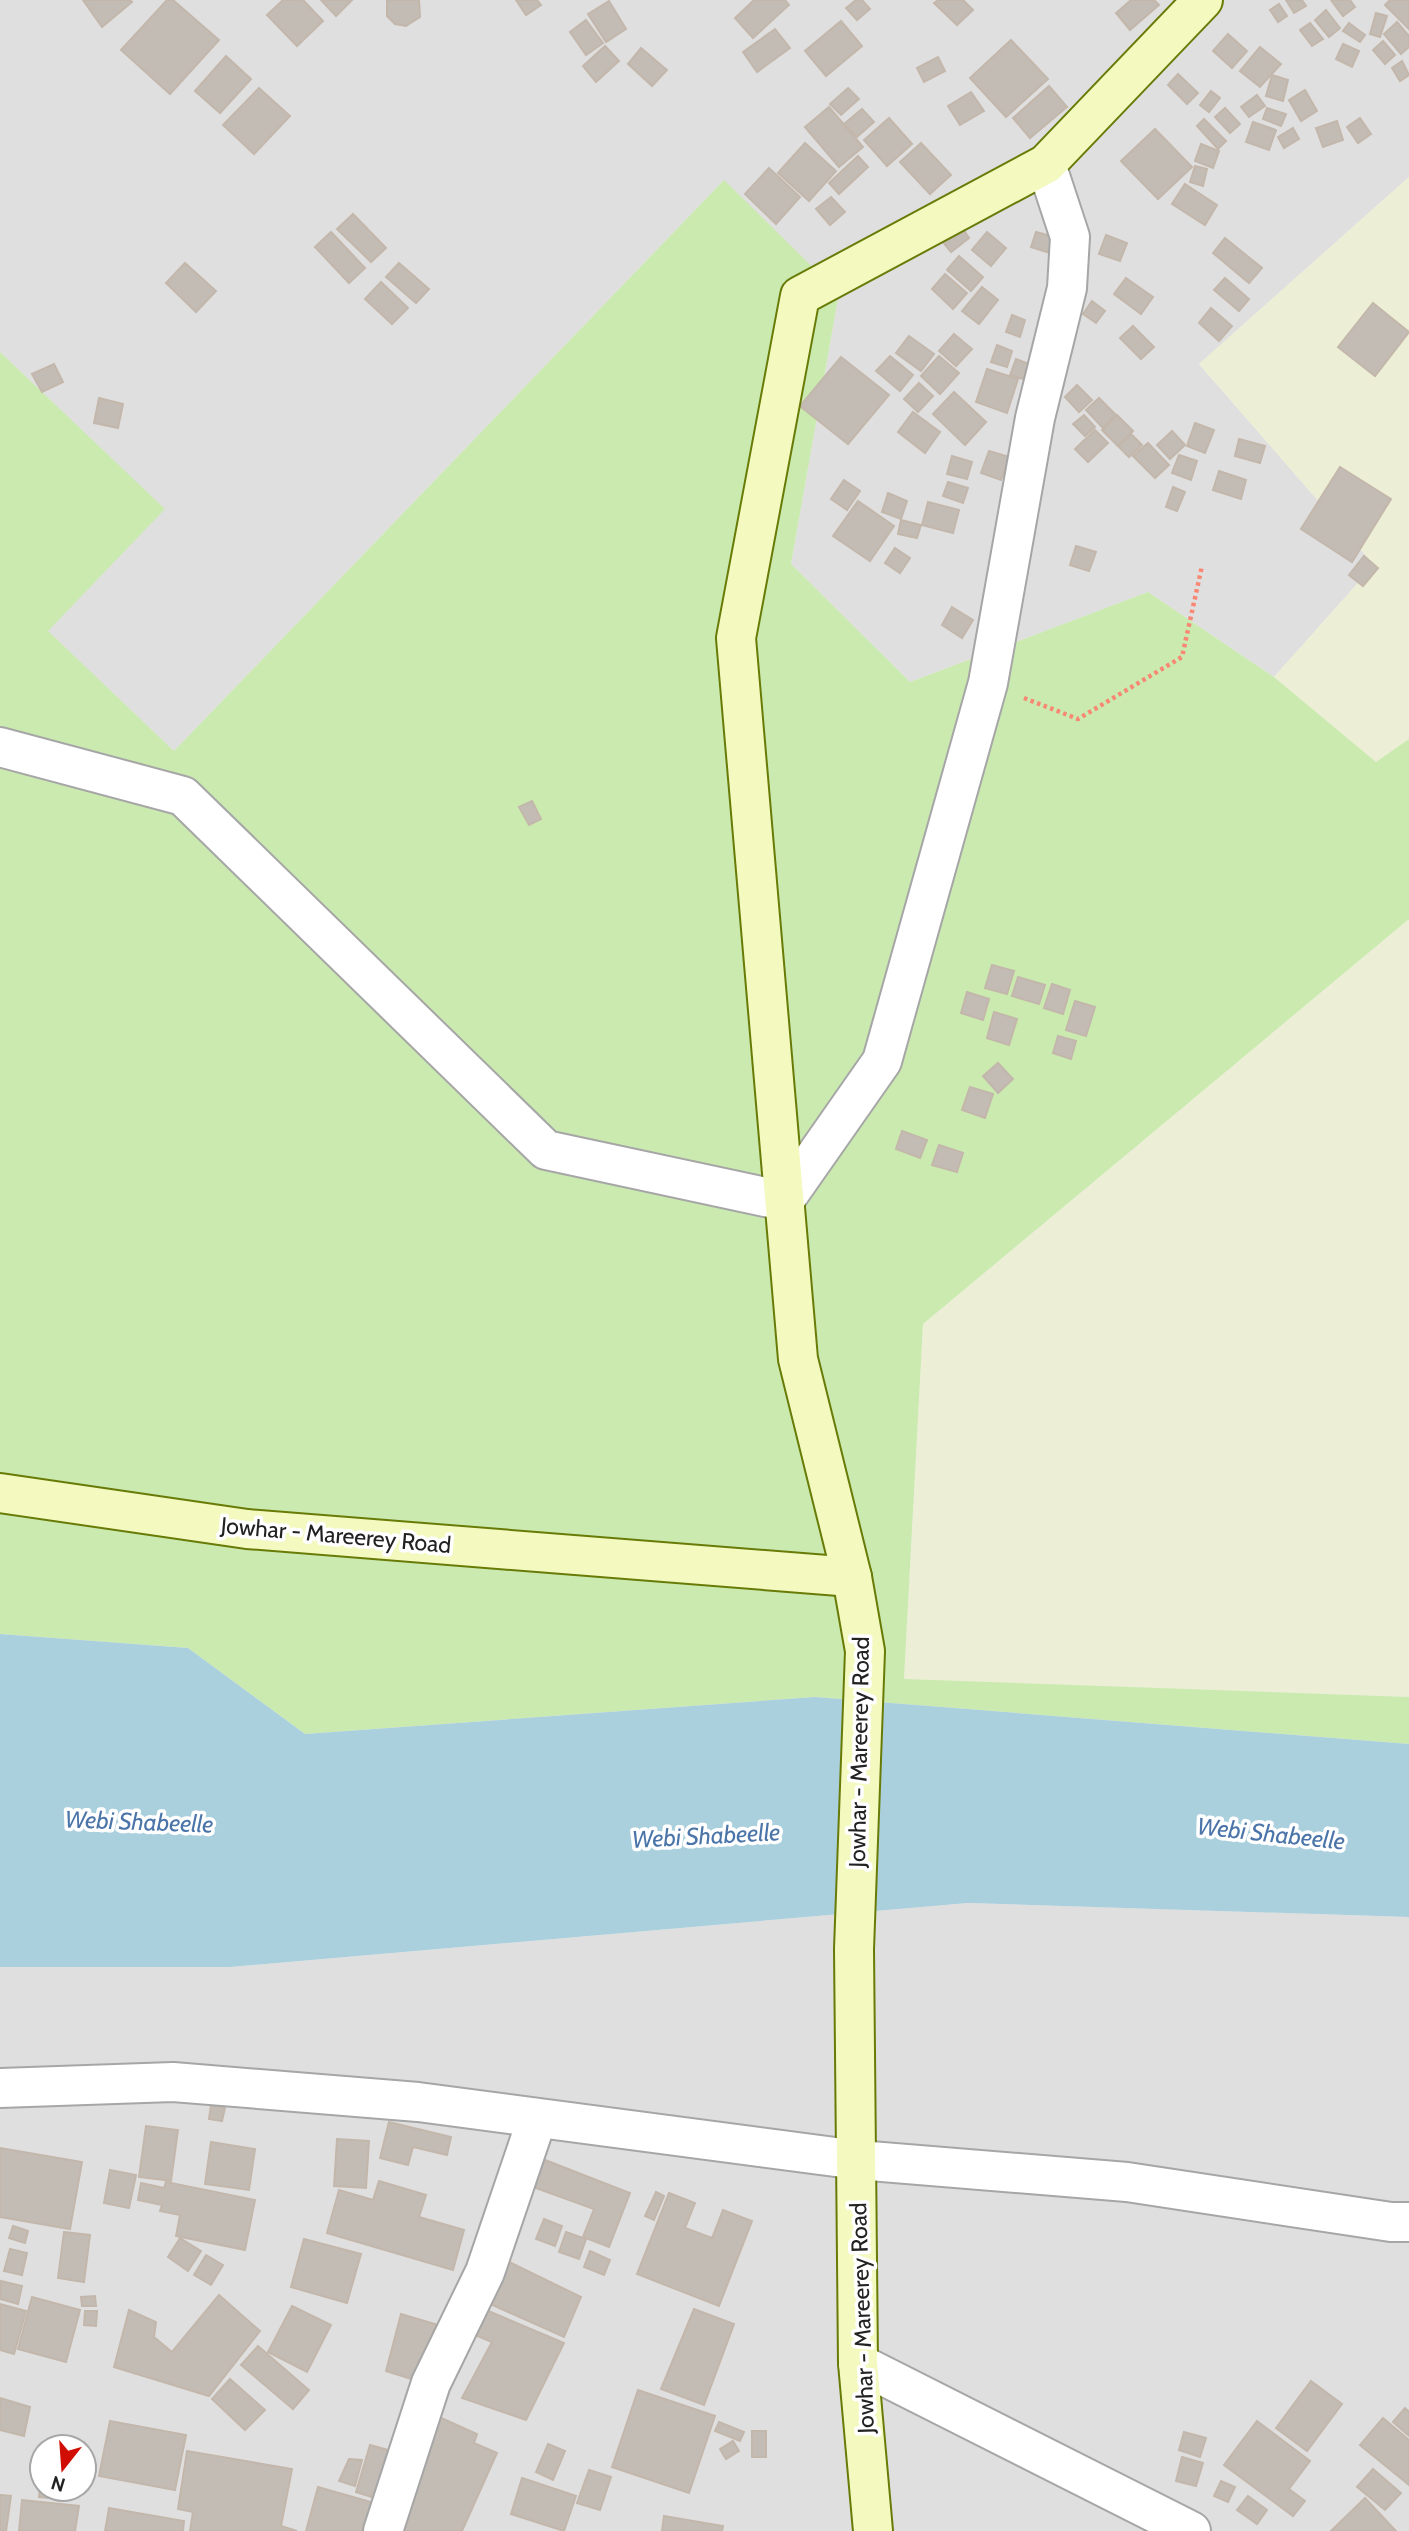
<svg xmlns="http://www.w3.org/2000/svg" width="1409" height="2531" font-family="Cabin,sans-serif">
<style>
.residential{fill:#e0dfdf;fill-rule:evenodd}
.farmland{fill:#ecefd5}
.grass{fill:#caeab0}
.water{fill:#aad0de}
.building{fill:#c3bcb5;stroke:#c3b7ab;stroke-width:2}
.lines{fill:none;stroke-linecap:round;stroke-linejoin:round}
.street-casing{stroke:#a6a6a6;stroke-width:42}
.secondary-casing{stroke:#687b07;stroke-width:42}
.path{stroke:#f88873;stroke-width:4.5;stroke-dasharray:3.5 3.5;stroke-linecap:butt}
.street{stroke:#fff;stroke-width:38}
.secondary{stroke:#f3f9bf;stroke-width:38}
.labels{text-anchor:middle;stroke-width:7;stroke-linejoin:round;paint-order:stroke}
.street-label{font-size:23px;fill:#222;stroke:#fff}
.water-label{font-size:24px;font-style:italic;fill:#4b75a9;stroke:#fff}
</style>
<rect width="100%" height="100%" fill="#f2efe9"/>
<g class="residential">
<path d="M0,0H1409V177L1199,364L1374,565L1274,677L1148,592L910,682L791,564L839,293L723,181L174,751L47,631L164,509L0,352Z"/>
<path d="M968,1903L1409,1917V2531H0V1967H230ZM42,2447H84V2489H42Z"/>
</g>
<g class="farmland">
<path d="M1409,177V739L1376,762L1274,677L1374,565L1199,364Z"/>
<path d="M1409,919V1697L904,1680L923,1324Z"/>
</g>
<path class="grass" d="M724,180L839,293L791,564L910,682L1148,592L1274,677L1376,762L1409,739V919L923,1324L904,1679L1409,1697V1744L815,1697L305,1734L188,1648L0,1634V352L165,509L48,631L174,751Z"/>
<path class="water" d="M0,1634L188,1648L305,1734L815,1697L1409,1744V1917L968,1903L230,1967H0Z"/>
<g class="building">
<path d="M83,0H130L132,2L102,27Z"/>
<path d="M167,0H173L219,40L170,94L121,50Z"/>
<path d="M283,0H303L323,21L297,46L267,15Z"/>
<path d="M321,0H352L336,16Z"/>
<path d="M387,0H419L420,17L406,26L395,24L387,16Z"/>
<path d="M516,0H537L541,5L526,15Z"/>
<path d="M754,0H785L789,5L753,38L735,18Z"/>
<path d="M856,0H862L870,9L857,20L846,8Z"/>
<path d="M938,0H963L973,10L957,25L934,3Z"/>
<path d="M1131,0H1154L1159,5L1130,30L1116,13Z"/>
<path d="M1286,0H1302L1306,6L1294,13Z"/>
<path d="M1331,0H1350L1355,7L1343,16Z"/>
<path d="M1390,0H1409V29L1385,5Z"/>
<path d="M609,1L626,29L606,42L588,14Z"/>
<path d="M1279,4L1287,16L1278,22L1270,10Z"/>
<path d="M1326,10L1340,28L1329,37L1315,20Z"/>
<path d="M1376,13L1387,16L1380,37L1370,34Z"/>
<path d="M586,20L603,43L586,55L570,32Z"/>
<path d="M841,21L862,46L826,76L805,51Z"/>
<path d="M1397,22L1409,36V47L1401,54L1384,34Z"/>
<path d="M1310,23L1323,39L1312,46L1300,30Z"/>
<path d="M1349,23L1365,35L1360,42L1343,31Z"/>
<path d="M775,29L790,48L757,72L743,52Z"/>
<path d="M1228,34L1247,51L1232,68L1213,51Z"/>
<path d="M1011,40L1048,79L1006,117L970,78Z"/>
<path d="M1383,41L1395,55L1385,64L1373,50Z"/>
<path d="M1343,44L1359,51L1352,67L1336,59Z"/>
<path d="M605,46L619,61L596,82L583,66Z"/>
<path d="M1260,47L1281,64L1260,87L1240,71Z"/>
<path d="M641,48L667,70L652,86L628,64Z"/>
<path d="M226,56L251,79L220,113L195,91Z"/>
<path d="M938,57L945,71L924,82L917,68Z"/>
<path d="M1402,61L1409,75L1400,81L1392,68Z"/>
<path d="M1178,74L1198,93L1187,104L1168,85Z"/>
<path d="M1272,75L1288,80L1283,101L1266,96Z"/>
<path d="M1049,86L1067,107L1030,138L1013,118Z"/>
<path d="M259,88L290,116L254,154L223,125Z"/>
<path d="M848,88L859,99L841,115L830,104Z"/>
<path d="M1305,90L1317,111L1301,121L1289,100Z"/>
<path d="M1211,91L1220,98L1209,112L1200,105Z"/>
<path d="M971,92L984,111L960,125L948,106Z"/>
<path d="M1257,95L1265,106L1249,117L1241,107Z"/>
<path d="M829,107L863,147L839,167L805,127Z"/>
<path d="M1225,108L1240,124L1230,133L1215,117Z"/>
<path d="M1267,108L1286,114L1281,126L1263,119Z"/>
<path d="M862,109L874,122L857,137L844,124Z"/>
<path d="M889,118L912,144L887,166L864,140Z"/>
<path d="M1360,118L1371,134L1358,143L1347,127Z"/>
<path d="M1204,119L1226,141L1218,149L1197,126Z"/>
<path d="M1337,121L1343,140L1323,147L1316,128Z"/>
<path d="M1253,122L1276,130L1269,150L1246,142Z"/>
<path d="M1293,128L1299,139L1284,148L1278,137Z"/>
<path d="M1155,129L1192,167L1158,199L1121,161Z"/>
<path d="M805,143L836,171L809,201L778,173Z"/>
<path d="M921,143L951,175L930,194L900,162Z"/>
<path d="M1201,144L1219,151L1213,168L1195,161Z"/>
<path d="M858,156L868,167L839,194L829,183Z"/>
<path d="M1195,166L1207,169L1203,186L1190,182Z"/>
<path d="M769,168L800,197L776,224L745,194Z"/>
<path d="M1185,184L1217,205L1205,225L1172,204Z"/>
<path d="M831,197L845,212L830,225L816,209Z"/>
<path d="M353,214L386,248L371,262L337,229Z"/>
<path d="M961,226L969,238L951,252L942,241Z"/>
<path d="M331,232L365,268L349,283L315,247Z"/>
<path d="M987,232L1006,248L991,266L972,250Z"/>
<path d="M1036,232L1055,237L1050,253L1031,247Z"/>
<path d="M1106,235L1127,243L1120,261L1099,254Z"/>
<path d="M1225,238L1262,268L1249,283L1213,253Z"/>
<path d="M959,256L983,277L971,291L947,270Z"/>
<path d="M185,263L216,291L196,312L166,283Z"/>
<path d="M399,263L429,289L416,303L386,277Z"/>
<path d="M945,274L967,293L953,309L932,289Z"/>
<path d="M1126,278L1153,297L1141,314L1114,294Z"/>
<path d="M1225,278L1249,299L1239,311L1214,290Z"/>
<path d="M381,282L408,308L392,324L365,299Z"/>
<path d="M982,287L998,300L979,324L962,311Z"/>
<path d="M1092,301L1105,311L1096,323L1083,314Z"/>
<path d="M1373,303L1409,332L1375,376L1338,347Z"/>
<path d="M1211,308L1232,326L1219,341L1199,323Z"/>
<path d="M1012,315L1025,320L1020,337L1006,332Z"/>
<path d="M1133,326L1154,347L1141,359L1120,338Z"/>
<path d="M954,334L972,349L956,366L939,351Z"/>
<path d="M909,336L934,354L921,371L896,353Z"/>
<path d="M997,345L1012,351L1007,367L991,362Z"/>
<path d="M890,356L913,375L900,391L876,371Z"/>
<path d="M939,356L959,373L940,394L921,376Z"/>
<path d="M841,357L889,395L848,444L800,406Z"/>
<path d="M1016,359L1029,364L1023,379L1010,375Z"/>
<path d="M54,364L63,382L42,392L32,374Z"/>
<path d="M987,369L1018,379L1007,413L976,402Z"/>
<path d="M919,383L933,396L918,412L904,399Z"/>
<path d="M1077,385L1092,400L1079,412L1065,397Z"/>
<path d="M954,392L986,422L965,445L933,414Z"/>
<path d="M99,398L123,404L118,428L94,423Z"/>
<path d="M1099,398L1116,415L1103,428L1086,410Z"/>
<path d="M913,412L940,432L925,453L898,432Z"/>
<path d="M1084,415L1095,427L1085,436L1073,424Z"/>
<path d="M1117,415L1133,431L1118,446L1102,430Z"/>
<path d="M1195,423L1214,430L1205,453L1187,446Z"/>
<path d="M1095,430L1108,443L1088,462L1075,449Z"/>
<path d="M1172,431L1185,445L1170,459L1157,445Z"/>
<path d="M1131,434L1142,445L1129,457L1118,446Z"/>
<path d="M1239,439L1265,446L1260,463L1235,456Z"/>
<path d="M1148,443L1169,465L1155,478L1133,456Z"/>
<path d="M989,451L1009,457L1001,480L981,473Z"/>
<path d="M1179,455L1197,461L1191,480L1172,473Z"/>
<path d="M952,456L972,462L967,479L947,474Z"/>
<path d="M1340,467L1391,499L1352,562L1301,529Z"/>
<path d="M1219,471L1246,480L1241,499L1213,490Z"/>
<path d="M844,480L860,491L847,510L831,499Z"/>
<path d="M948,482L968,488L963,503L943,496Z"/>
<path d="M1173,487L1185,492L1177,511L1166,507Z"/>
<path d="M888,493L907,501L901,519L882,512Z"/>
<path d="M858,501L894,526L870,561L833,536Z"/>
<path d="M928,502L959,510L953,533L922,525Z"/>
<path d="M901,520L921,525L917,538L898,534Z"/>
<path d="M1076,546L1096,552L1089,571L1070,565Z"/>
<path d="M895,548L910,558L900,573L885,563Z"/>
<path d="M1364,556L1378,568L1363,586L1349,575Z"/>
<path d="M952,607L973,620L962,638L942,625Z"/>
<path d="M532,801L541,819L529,825L519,807Z"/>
<path d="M992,965L1014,971L1007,994L985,988Z"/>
<path d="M1018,977L1045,985L1039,1004L1012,996Z"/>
<path d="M1052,984L1070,990L1063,1014L1044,1008Z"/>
<path d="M967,992L989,999L983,1020L961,1013Z"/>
<path d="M1075,1001L1095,1007L1086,1036L1066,1030Z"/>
<path d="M994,1012L1017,1019L1009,1045L987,1038Z"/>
<path d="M1058,1036L1076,1041L1071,1059L1053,1053Z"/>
<path d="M998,1063L1013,1079L998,1093L983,1076Z"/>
<path d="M970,1087L993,1094L985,1118L962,1110Z"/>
<path d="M902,1131L927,1140L920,1158L896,1149Z"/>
<path d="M939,1145L963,1153L957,1172L932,1165Z"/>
<path d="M211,2105L225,2108L222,2121L209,2119Z"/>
<path d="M389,2122L451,2137L447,2155L413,2147L408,2165L380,2158Z"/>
<path d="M146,2126L178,2130L171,2181L139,2177Z"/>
<path d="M337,2139L369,2141L366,2188L334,2186Z"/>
<path d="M211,2142L255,2149L249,2190L205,2184Z"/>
<path d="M0,2148L82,2162L70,2229L0,2217Z"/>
<path d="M540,2158L630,2193L609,2247L583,2237L594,2209L530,2186Z"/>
<path d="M110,2170L136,2175L129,2208L104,2203Z"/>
<path d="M379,2181L426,2195L419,2217L464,2230L453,2270L327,2233L339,2190L373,2200Z"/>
<path d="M166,2182L255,2200L245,2250L176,2236L180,2215L160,2211L162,2205L138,2200L141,2183L164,2188Z"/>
<path d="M656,2192L664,2196L654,2220L645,2216Z"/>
<path d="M669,2193L695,2203L685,2228L712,2238L723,2210L752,2221L719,2306L637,2274Z"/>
<path d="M544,2219L562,2226L555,2246L536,2239Z"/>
<path d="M13,2226L28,2231L25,2243L9,2238Z"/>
<path d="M64,2232L90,2235L84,2282L58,2278Z"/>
<path d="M566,2232L586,2239L579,2259L559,2252Z"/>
<path d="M180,2238L201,2251L188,2271L168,2257Z"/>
<path d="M304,2239L361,2254L347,2303L291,2287Z"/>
<path d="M10,2249L27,2253L22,2275L4,2271Z"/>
<path d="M590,2251L610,2260L604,2275L584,2267Z"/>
<path d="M206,2255L223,2265L211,2285L194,2275Z"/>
<path d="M495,2255L581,2297L564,2337L479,2299Z"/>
<path d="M1,2281L22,2286L18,2304L0,2299Z"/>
<path d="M219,2295L260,2331L209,2396L114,2367L129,2310L156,2322L154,2337L172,2352Z"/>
<path d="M95,2296L96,2306H82L81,2297Z"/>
<path d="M32,2297L80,2310L66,2362L18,2349Z"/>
<path d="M467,2302L564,2343L526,2420L462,2398L492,2342L458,2328Z"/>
<path d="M0,2304L26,2311L14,2354L0,2350Z"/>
<path d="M292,2306L331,2325L307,2372L268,2352Z"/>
<path d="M694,2309L734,2324L704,2405L661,2389Z"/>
<path d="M85,2311H97L96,2326L84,2325Z"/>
<path d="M401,2314L438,2325L421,2382L386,2371Z"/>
<path d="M258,2346L309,2390L293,2409L241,2365Z"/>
<path d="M230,2379L265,2410L245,2430L212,2399Z"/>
<path d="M1311,2381L1342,2404L1307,2451L1276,2428Z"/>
<path d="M638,2390L715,2416L689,2493L612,2467Z"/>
<path d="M0,2398L30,2407L24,2436L0,2430Z"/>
<path d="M1405,2408L1409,2412V2436L1393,2422Z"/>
<path d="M439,2417L477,2434L474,2443L497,2453L462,2531H389Z"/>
<path d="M1383,2418L1409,2440V2485L1360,2445Z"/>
<path d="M110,2421L186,2435L175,2490L99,2476Z"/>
<path d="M1257,2421L1310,2461L1289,2489L1305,2501L1293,2516L1224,2465Z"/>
<path d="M719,2422L744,2432L740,2441L715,2431Z"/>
<rect x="752" y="2431" width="14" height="26"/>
<path d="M1184,2432L1206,2438L1200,2457L1179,2450Z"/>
<path d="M733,2441L739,2451L726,2459L720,2449Z"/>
<path d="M548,2444L565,2451L553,2480L536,2472Z"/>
<path d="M370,2445L388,2450L384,2463L391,2465L381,2500L356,2492Z"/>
<path d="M187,2451L292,2469L281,2526L297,2531H190L193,2512L178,2509Z"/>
<path d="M1182,2457L1203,2463L1196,2486L1176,2481Z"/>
<path d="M349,2459L362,2460L355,2486L339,2481Z"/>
<path d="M42,2466V2489H64L63,2499L39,2497Z"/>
<path d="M1373,2469L1401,2493L1385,2510L1357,2487Z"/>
<path d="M589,2470L611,2477L600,2510L577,2503Z"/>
<path d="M522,2478L576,2496L564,2531L511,2514Z"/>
<path d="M1221,2481L1235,2487L1228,2502L1214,2496Z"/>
<path d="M318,2487L381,2505L374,2531H306Z"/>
<path d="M0,2495L11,2496L6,2531H0Z"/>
<path d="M1248,2496L1267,2510L1257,2524L1237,2510Z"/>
<path d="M1365,2498L1396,2531H1331Z"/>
<path d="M22,2500L79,2506L75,2531H19Z"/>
<path d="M109,2508L184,2521L183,2531H105Z"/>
<path d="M664,2516L723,2526L722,2531H662Z"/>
</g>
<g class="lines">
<defs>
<g id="street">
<path d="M0,747L183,796L546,1150L784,1201L882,1061L988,683L1035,418L1067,288L1070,237L1046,164"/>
<path d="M0,2088L173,2082L418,2102L858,2160L1127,2182L1391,2222H1409"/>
<path d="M858,2363L1191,2531"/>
<path d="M383,2531L431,2383L485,2272L537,2119"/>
</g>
<g id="secondary">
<path d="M0,1493L247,1529L852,1577"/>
<path d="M873,2531L858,2363L854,1949L865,1651L852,1577L798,1359L736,638L800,296L1046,164L1203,0"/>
</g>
</defs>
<use href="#street" class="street-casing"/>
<use href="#secondary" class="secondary-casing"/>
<path class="path" d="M1024,698L1078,719L1182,657L1202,566"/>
<use href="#street" class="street"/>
<use href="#secondary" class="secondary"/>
</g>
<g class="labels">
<g class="street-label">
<text transform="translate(336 1535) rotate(5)" y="8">Jowhar - Mareerey Road</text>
<text transform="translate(859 1752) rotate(-89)" y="8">Jowhar - Mareerey Road</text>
<text transform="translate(862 2318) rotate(-92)" y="8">Jowhar - Mareerey Road</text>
</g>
<g class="water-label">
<text transform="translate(139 1822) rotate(2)" y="8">Webi Shabeelle</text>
<text transform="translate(1271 1834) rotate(6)" y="8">Webi Shabeelle</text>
<text transform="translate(706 1836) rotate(-3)" y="8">Webi Shabeelle</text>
</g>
</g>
<g transform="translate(63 2468) rotate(197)"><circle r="33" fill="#ffffff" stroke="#a7a7a7" stroke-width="2"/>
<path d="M0-5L12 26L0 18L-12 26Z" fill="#d10e03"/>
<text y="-10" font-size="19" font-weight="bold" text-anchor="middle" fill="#222222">N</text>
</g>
</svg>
